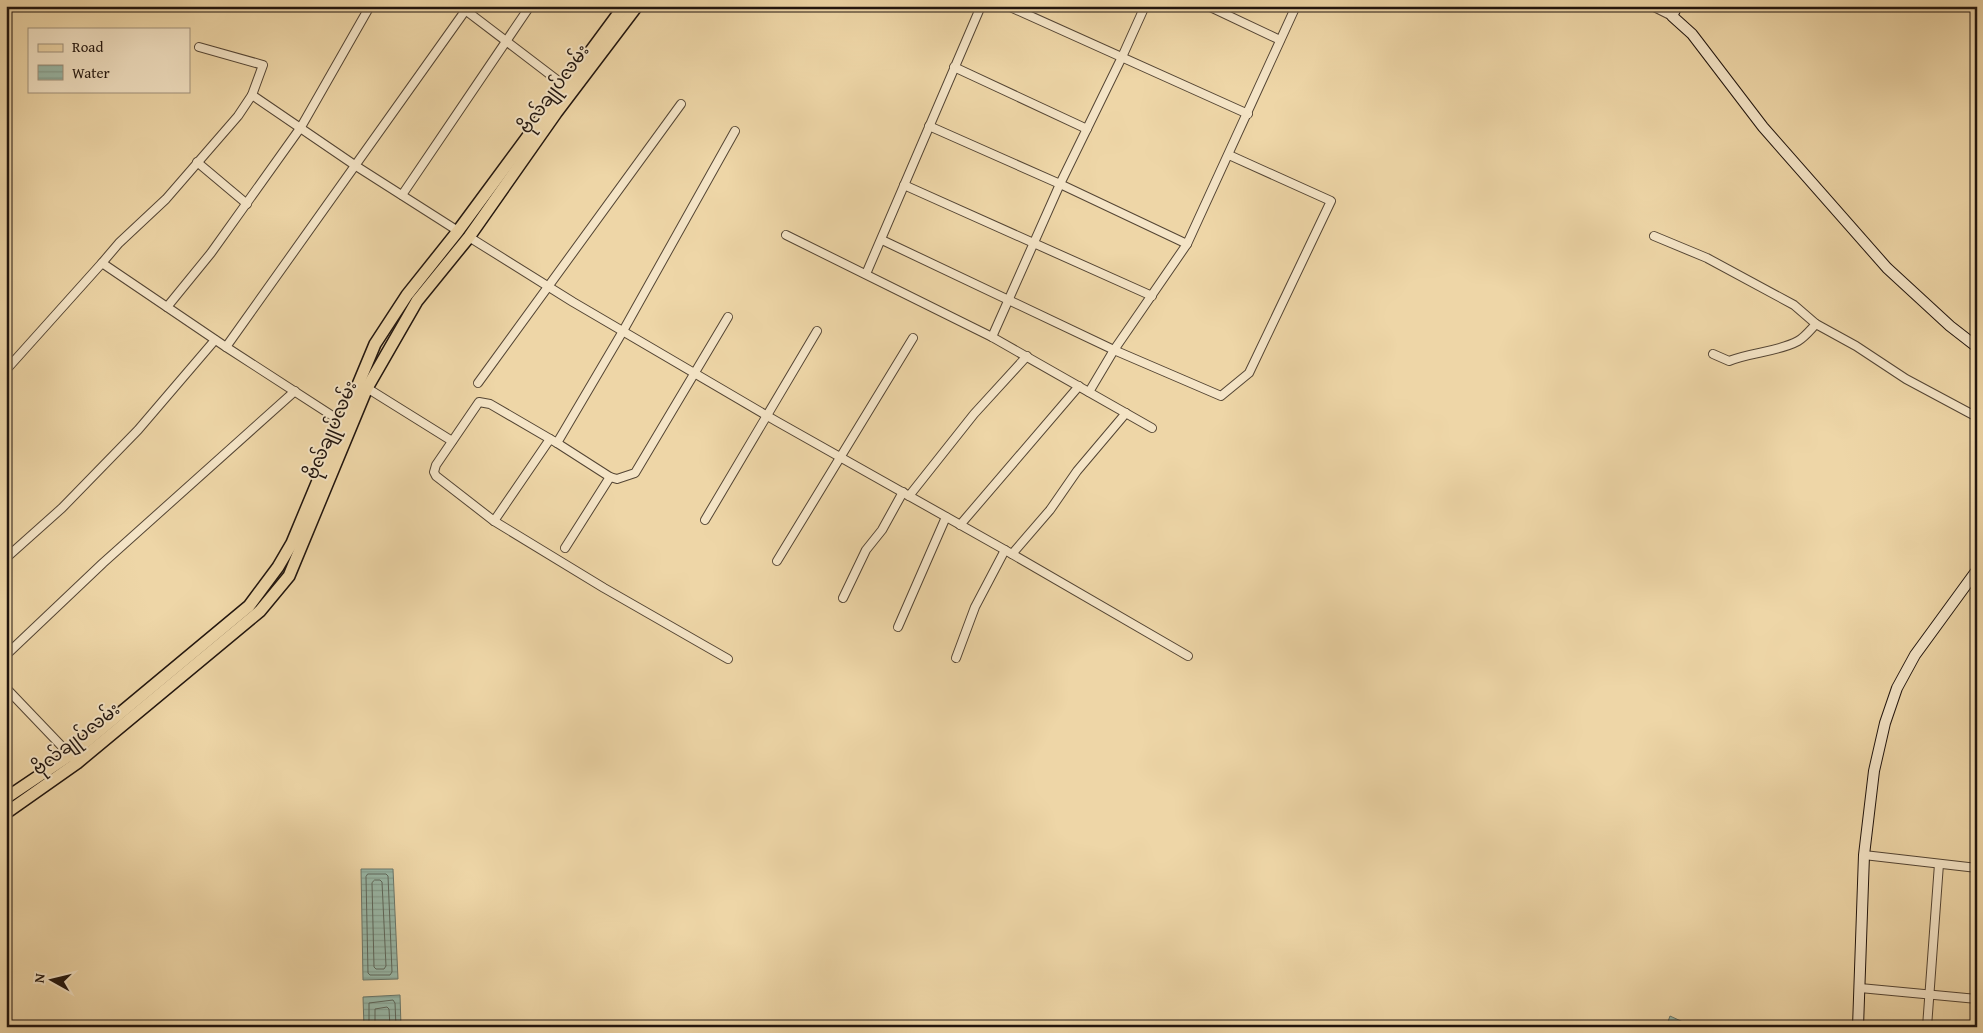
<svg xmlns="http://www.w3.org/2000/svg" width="1983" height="1033" font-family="'Gentium Book Plus','Noto Sans Myanmar',serif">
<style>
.water{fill:url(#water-rules);stroke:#69776b}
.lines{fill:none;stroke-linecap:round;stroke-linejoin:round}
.shore{stroke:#5d675c;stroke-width:1}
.street-casing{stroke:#544534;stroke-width:10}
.secondary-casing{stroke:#21150e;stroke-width:12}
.primary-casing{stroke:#21150e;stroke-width:14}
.street{stroke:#f4e4c6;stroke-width:8}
.secondary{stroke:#f4e4c6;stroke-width:10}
.primary{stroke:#eed6a7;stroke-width:11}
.labels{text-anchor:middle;stroke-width:4;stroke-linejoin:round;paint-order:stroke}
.street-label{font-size:18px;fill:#21150e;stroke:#f4e4c6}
</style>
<defs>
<pattern id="water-rules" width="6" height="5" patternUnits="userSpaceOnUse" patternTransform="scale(1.25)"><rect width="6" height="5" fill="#99b9a9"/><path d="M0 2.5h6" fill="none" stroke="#849e90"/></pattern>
</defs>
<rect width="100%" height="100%" fill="#eed6a7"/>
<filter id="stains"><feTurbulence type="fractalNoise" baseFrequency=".004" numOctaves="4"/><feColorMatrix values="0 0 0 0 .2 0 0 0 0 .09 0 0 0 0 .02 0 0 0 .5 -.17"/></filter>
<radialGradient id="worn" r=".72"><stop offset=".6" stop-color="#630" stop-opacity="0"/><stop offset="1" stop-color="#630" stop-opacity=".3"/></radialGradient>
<g class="water">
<path d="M361,869H393L398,979L363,980Z"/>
<path d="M400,995L401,1027H364L363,997Z"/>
<path d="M1670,1016L1694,1027H1666Z"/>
</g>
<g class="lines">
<g class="shore">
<path d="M368,874H386L388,876L392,972L390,975H370L368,973L366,877Z"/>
<path d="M375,880H380L382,882L386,966L384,969H376L374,967L372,883Z"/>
<path d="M369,1027V1003L393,1000L395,1003L396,1027"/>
<path d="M375,1027V1009L387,1007L389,1009L390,1027"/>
</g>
<defs>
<g id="street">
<path d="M460,6L565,86"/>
<path d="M1008,6L1248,114"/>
<path d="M1208,6L1280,40"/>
<path d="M1652,6L1672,16"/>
<path d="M954,67L1087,129"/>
<path d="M252,95L356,166L458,231"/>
<path d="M929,126L1060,184L1187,244"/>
<path d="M197,162L247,204"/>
<path d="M904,185L1152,296"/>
<path d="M402,195L530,6"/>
<path d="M786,235L992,337L1152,428"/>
<path d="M1654,236L1707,258L1794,305L1816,324L1856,346L1906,379L1977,417"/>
<path d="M469,237L573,302L776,421L1005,550L1188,656"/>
<path d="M882,240L1114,350L1221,396L1249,373L1331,201L1229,155"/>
<path d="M102,263L119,243L166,199L238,116L252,95L263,65L199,47"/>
<path d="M866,274L981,6"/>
<path d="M167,307L211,253L301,127L370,6"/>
<path d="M992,337L1060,184L1122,57L1145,6"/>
<path d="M226,347L465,11"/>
<path d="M1713,354L1729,361C1751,352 1778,352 1798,341C1805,337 1811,329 1816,324"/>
<path d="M6,370L102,263L226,347L345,424"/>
<path d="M478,383L681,104"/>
<path d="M367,388L452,441"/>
<path d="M1089,392L1114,350L1187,244L1296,6"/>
<path d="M557,443L610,477L617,479L635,473L728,317"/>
<path d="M909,496L974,414L1027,356"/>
<path d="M705,520L817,331"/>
<path d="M494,521L550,439"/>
<path d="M960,525L1079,386"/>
<path d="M565,548L610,477"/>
<path d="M1012,554L1050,510L1077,471L1126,413"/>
<path d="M6,558L62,508L138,430L215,340"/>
<path d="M777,561L913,338"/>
<path d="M843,598L866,550L882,530L903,492"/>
<path d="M898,627L946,517"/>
<path d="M6,655L103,563L295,391"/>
<path d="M956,658L975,607L1005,550"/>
<path d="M728,659L604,588L494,521L436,476L434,472L436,465L479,402L490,404L557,443L623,331L735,131"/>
<path d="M6,688L72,757"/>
<path d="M1864,855L1977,868"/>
<path d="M1860,988L1977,999"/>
<path d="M1927,1027L1939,864"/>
</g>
<g id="secondary">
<path d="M1677,6L1672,16L1692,34L1763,127L1887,268L1950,326L1977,347"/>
<path d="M1858,1027L1864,855L1874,771L1885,723L1897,688L1915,655L1977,570"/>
</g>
<g id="primary">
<path d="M6,798L70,755L249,606L278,567L292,543L375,344L407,295L458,231L624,6"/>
<path d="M6,813L77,763L260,611L289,576L367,388L417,301L469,237L556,113L637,6"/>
</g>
</defs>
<use href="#street" class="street-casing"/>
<use href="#secondary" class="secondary-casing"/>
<use href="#primary" class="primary-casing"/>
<use href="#street" class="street"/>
<use href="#secondary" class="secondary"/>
<use href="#primary" class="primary"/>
</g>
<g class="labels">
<g class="street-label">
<text transform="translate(554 89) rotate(-54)" y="6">ဗိုလ်ချုပ်လမ်း</text>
<text transform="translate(331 430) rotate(-67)" y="6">ဗိုလ်ချုပ်လမ်း</text>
<text transform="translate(76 739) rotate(-38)" y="6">ဗိုလ်ချုပ်လမ်း</text>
</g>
</g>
<rect width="1983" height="1033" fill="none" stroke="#eed6a7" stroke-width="25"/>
<rect x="8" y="8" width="1968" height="1018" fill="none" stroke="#21150e" stroke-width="2.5"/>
<rect x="12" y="12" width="1958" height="1008" fill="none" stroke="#21150e"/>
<rect x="28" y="28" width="162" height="65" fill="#f4e4c6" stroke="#a0917c"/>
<rect x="38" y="44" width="25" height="8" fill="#eed6a7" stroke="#a0917c"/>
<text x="72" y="52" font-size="15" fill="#21150e">Road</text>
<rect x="38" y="65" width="25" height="15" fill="url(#water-rules)" stroke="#a0917c"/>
<text x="72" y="78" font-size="15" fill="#21150e">Water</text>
<g transform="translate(52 980) rotate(278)" stroke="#f4e4c6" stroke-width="4" paint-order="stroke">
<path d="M0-4L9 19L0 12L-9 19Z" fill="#21150e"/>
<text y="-8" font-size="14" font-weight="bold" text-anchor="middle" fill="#21150e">N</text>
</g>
<rect width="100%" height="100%" filter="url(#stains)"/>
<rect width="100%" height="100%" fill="url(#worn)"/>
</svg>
